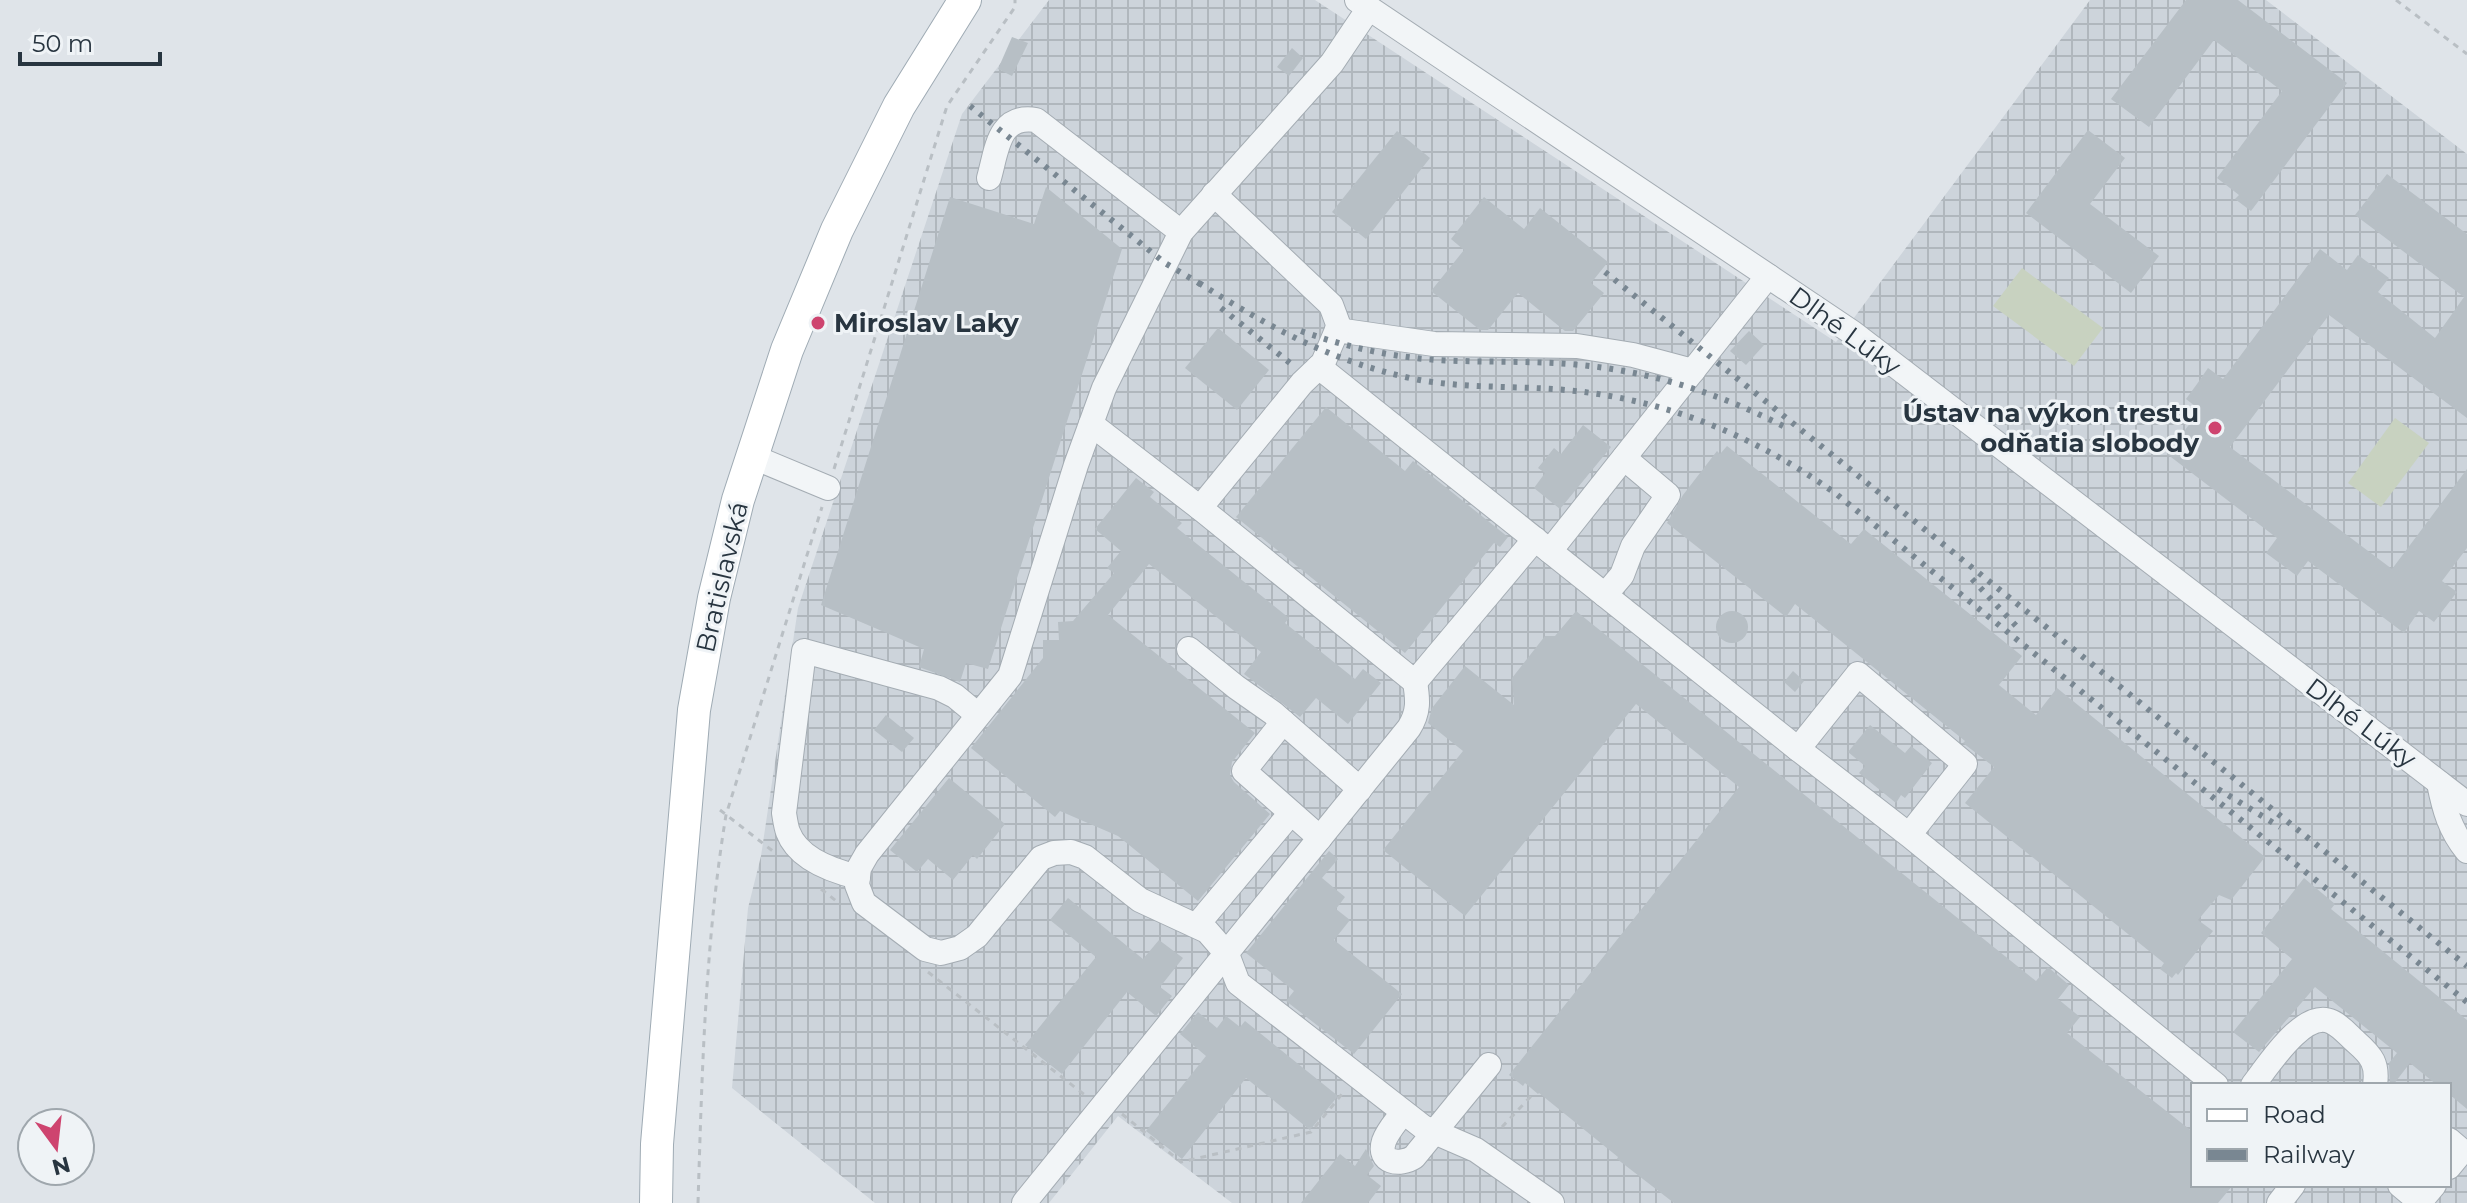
<svg xmlns="http://www.w3.org/2000/svg" width="2467" height="1203" font-family="Montserrat,sans-serif">
<style>
.industrial{fill:url(#industrial-grid);fill-rule:evenodd}
.pitch{fill:#c8d2c0}
.building{fill:#b7bfc5}
.lines{fill:none;stroke-linecap:round;stroke-linejoin:round}
.minor-casing{stroke:#a4acb3;stroke-width:26}
.major-casing{stroke:#9fabb4;stroke-width:34}
.path{stroke:#b9bfc4;stroke-width:3;stroke-dasharray:6 6;stroke-linecap:butt}
.minor{stroke:#f2f5f7;stroke-width:24}
.major{stroke:#fff;stroke-width:32}
.rail{stroke:#798792;stroke-width:6;stroke-dasharray:4 8;stroke-linecap:butt}
.poi-dot{fill:#ce446f;stroke:#eff3f6;stroke-width:3}
.labels{text-anchor:middle;stroke-width:6;stroke-linejoin:round;paint-order:stroke}
.poi-label{font-size:26px;font-weight:bold;fill:#283540;stroke:#eff3f6;text-anchor:start}
.street-label{font-size:26px;fill:#283540;stroke:#eff3f6}
</style>
<defs>
<pattern id="industrial-grid" width="8" height="8" patternUnits="userSpaceOnUse" patternTransform="scale(2)"><rect width="8" height="8" fill="#cdd4db"/><path d="M0 4h8M4 0v8" fill="none" stroke="#b0b7bd"/></pattern>
</defs>
<rect width="100%" height="100%" fill="#dfe4e9"/>
<path class="industrial" d="M1049,0H1315L1836,342L2090,0H2266L2467,154V1203H1232L1118,1116L1049,1203H875L732,1088L748,908L761,856L798,608L962,114ZM2193,1085H2449V1185H2193Z"/>
<g class="pitch">
<path d="M2022,268L2103,328L2074,366L1993,306Z"/>
<path d="M2395,418L2429,443L2381,507L2348,483Z"/>
</g>
<g class="building">
<path d="M2186,0H2238L2347,83L2251,211L2235,199L2239,195L2217,178L2282,91L2214,40L2149,127L2111,99Z"/>
<path d="M1012,37L1028,43L1012,76L998,69Z"/>
<path d="M1292,48L1303,58L1289,76L1277,67Z"/>
<path d="M2088,130L2125,158L2090,204L2159,256L2131,293L2026,213Z"/>
<path d="M1397,131L1430,158L1366,239L1332,212Z"/>
<path d="M2387,174L2467,234V418L2329,315L2230,447L2392,569L2467,469V548L2442,581L2457,592L2434,622L2419,611L2404,633L2308,561L2297,576L2266,553L2277,538L2167,454L2200,410L2186,399L2197,384L2208,368L2223,379L2320,249L2347,270L2358,255L2389,278L2378,292L2435,338L2464,297L2355,215Z"/>
<path d="M1046,187L1122,249L988,669L966,663L960,682L919,667L924,649L821,605L950,197L1034,224Z"/>
<path d="M1484,197L1524,229L1540,208L1608,262L1591,283L1604,293L1573,331H1565L1518,293L1488,330H1480L1431,291L1464,250L1451,239Z"/>
<path d="M1218,328L1269,370L1237,410L1185,368Z"/>
<path d="M1749,331L1764,345L1746,365L1730,351Z"/>
<path d="M1326,407L1405,471L1413,461L1508,537L1500,547L1494,543L1405,653L1236,517Z"/>
<path d="M1583,425L1611,447L1560,509L1534,488L1545,473L1538,468L1554,448L1561,454Z"/>
<path d="M1727,446L1851,544L1864,529L2022,656L1999,685L2036,715L2057,688L2265,857L2231,900L2219,895L2198,920L2213,931L2178,975L2176,973L2172,978L2160,969L2164,963L1965,803L1994,767L1963,743L1965,741L1795,604L1786,617L1667,523L1683,495L1717,451L1720,454Z"/>
<path d="M1136,478L1154,492L1150,497L1182,523L1177,528L1289,618L1285,623L1355,679L1363,669L1381,683L1348,724L1316,698L1300,717L1244,674L1261,652L1149,564L1108,615L1255,733L1232,762L1230,775L1234,782L1270,814L1198,901L1118,836L1060,811L1055,817L971,748L1043,658V640H1059L1058,622L1073,621L1114,573L1107,568L1121,551L1095,529Z"/>
<circle cx="1732" cy="627" r="16"/>
<path d="M1576,611L2036,981L2048,967L2069,985L2058,999L2080,1017L2067,1033L2193,1132V1185H2233L2218,1203H1674L1617,1159L1618,1157L1539,1093L1538,1094L1525,1083L1523,1086L1509,1075L1739,787L1636,704L1465,916L1383,850L1463,751L1428,723L1432,708L1465,666L1514,705L1512,678L1545,636H1555Z"/>
<path d="M1793,671L1804,681L1795,692L1784,682Z"/>
<path d="M886,715L914,738L902,752L874,730Z"/>
<path d="M1870,725L1905,753L1911,746L1932,763L1905,798L1901,795L1896,803L1859,773L1865,766L1848,752Z"/>
<path d="M949,778L1005,824L977,859L973,855L953,880L928,859L917,872L890,850Z"/>
<path d="M1329,851L1338,859L1322,878L1345,897L1336,909L1350,920L1334,940L1402,994L1354,1054L1286,1001L1294,991L1246,953Z"/>
<path d="M2304,878L2335,904L2331,909L2467,1020V1109L2449,1094V1085H2437L2410,1063L2393,1085H2390L2389,1063L2397,1053L2315,987L2259,1052L2233,1032L2292,959L2261,933Z"/>
<path d="M1068,898L1143,959L1159,940L1183,958L1160,987L1172,996L1156,1016L1127,992L1062,1074L1025,1045L1096,957L1050,920Z"/>
<path d="M1198,1012L1217,1028L1226,1016L1240,1027L1245,1021L1338,1096L1310,1130L1246,1078L1182,1159L1146,1131L1206,1056L1180,1034Z"/>
<path d="M1366,1149L1374,1166L1367,1175L1381,1186L1368,1203H1301L1340,1154L1355,1166Z"/>
</g>
<g class="lines">
<defs>
<g id="minor">
<path d="M1357,0L1853,333L2467,804"/>
<path d="M1369,8L1332,63L1181,232L1104,388L1076,465L1010,676L867,854L859,868L857,885L864,903L925,949L941,953L960,948L977,936L1041,858L1054,853L1071,852L1085,857L1140,900L1207,931L1227,954L1238,983L1423,1127L1476,1150L1552,1203"/>
<path d="M989,178C997,150 998,114 1036,120L1181,232"/>
<path d="M1337,330L1434,344L1577,346L1633,355L1693,371"/>
<path d="M1319,367L1798,749"/>
<path d="M1091,424L1200,508L1302,383L1323,363L1337,330L1338,324L1331,305L1214,194"/>
<path d="M751,456L828,488"/>
<path d="M1200,508L1415,682L1535,539"/>
<path d="M1550,551L1768,276"/>
<path d="M1605,595L1622,575L1633,546L1668,495L1624,458"/>
<path d="M1189,649L1236,687L1273,713L1360,789"/>
<path d="M1283,722L1244,771L1320,838"/>
<path d="M2439,783C2444,809 2450,830 2467,851"/>
<path d="M1909,835L1965,764L1858,674L1798,749L1909,835L2216,1085"/>
<path d="M858,877C833,871 798,859 788,832C786,827 785,819 784,813L804,651L939,688L955,696L978,715"/>
<path d="M1197,925L1291,813"/>
<path d="M2253,1085C2268,1066 2304,1008 2332,1022C2341,1026 2349,1036 2356,1042C2372,1056 2378,1064 2375,1085"/>
<path d="M1403,1112C1397,1121 1388,1130 1384,1141C1377,1163 1400,1166 1414,1157L1489,1065"/>
<path d="M2449,1140L2462,1151L2449,1167"/>
<path d="M2400,1185L2420,1202L2434,1185"/>
<path d="M1024,1203L1409,728C1419,712 1418,700 1415,682"/>
<path d="M2279,1203L2293,1185"/>
</g>
<path id="major" d="M656,1203L657,1144L694,710L714,598L738,500L787,350L837,230L899,106L965,0"/>
</defs>
<use href="#minor" class="minor-casing"/>
<use href="#major" class="major-casing"/>
<g class="path">
<path d="M2396,0L2467,54"/>
<path d="M834,469L947,106L1015,7V0"/>
<path d="M720,810L774,852"/>
<path d="M821,889L840,904"/>
<path d="M928,972L1086,1096"/>
<path d="M1122,1114L1181,1162L1311,1132L1342,1094"/>
<path d="M1502,1127L1534,1093"/>
<path d="M698,1203C702,1074 705,943 726,815L822,507"/>
</g>
<use href="#minor" class="minor"/>
<use href="#major" class="major"/>
<g class="rail">
<path d="M970,106L1165,263L1207,288"/>
<path d="M1605,272L2467,966"/>
<path d="M1199,283C1271,328 1330,361 1414,379C1460,388 1507,386 1553,389C1657,396 1751,433 1835,493L2467,1002"/>
<path d="M1221,308L1290,363"/>
<path d="M1301,331C1346,347 1391,357 1438,360C1489,363 1540,360 1590,366C1660,374 1725,396 1787,428"/>
<path d="M1972,579L2019,629"/>
<path d="M2218,789L2280,827"/>
</g>
</g>
<g class="poi-dot">
<circle cx="818" cy="323" r="8"/>
<circle cx="2215" cy="428" r="8"/>
</g>
<g class="labels">
<g class="poi-label">
<text x="834" y="332">Miroslav Laky</text>
<text x="2199" y="422" text-anchor="end">Ústav na výkon trestu<tspan x="2199" dy="30">odňatia slobody</tspan></text>
</g>
<g class="street-label">
<text transform="translate(1845 331) rotate(36)" y="9">Dlhé Lúky</text>
<text transform="translate(722 577) rotate(-77)" y="9">Bratislavská</text>
<text transform="translate(2361 723) rotate(37)" y="9">Dlhé Lúky</text>
</g>
</g>
<rect x="2191" y="1083" width="260" height="104" fill="#eff3f6" stroke="#9fa7ad" stroke-width="2"/>
<rect x="2207" y="1109" width="40" height="12" fill="#ffffff" stroke="#9fa7ad" stroke-width="2"/>
<text x="2263" y="1123" font-size="24" fill="#283540">Road</text>
<rect x="2207" y="1149" width="40" height="12" fill="#798792" stroke="#9fa7ad" stroke-width="2"/>
<text x="2263" y="1163" font-size="24" fill="#283540">Railway</text>
<g transform="translate(56 1147) rotate(165)"><circle r="38" fill="#eff3f6" stroke="#9fa7ad" stroke-width="2"/>
<path d="M0-6L14 30L0 20L-14 30Z" fill="#ce446f"/>
<text y="-12" font-size="22" font-weight="bold" text-anchor="middle" fill="#283540">N</text>
</g>
<path d="M20 52v12h140v-12" fill="none" stroke="#283540" stroke-width="4"/>
<text x="32" y="52" font-size="24" fill="#283540" stroke="#eff3f6" stroke-width="6" paint-order="stroke">50 m</text>
</svg>
